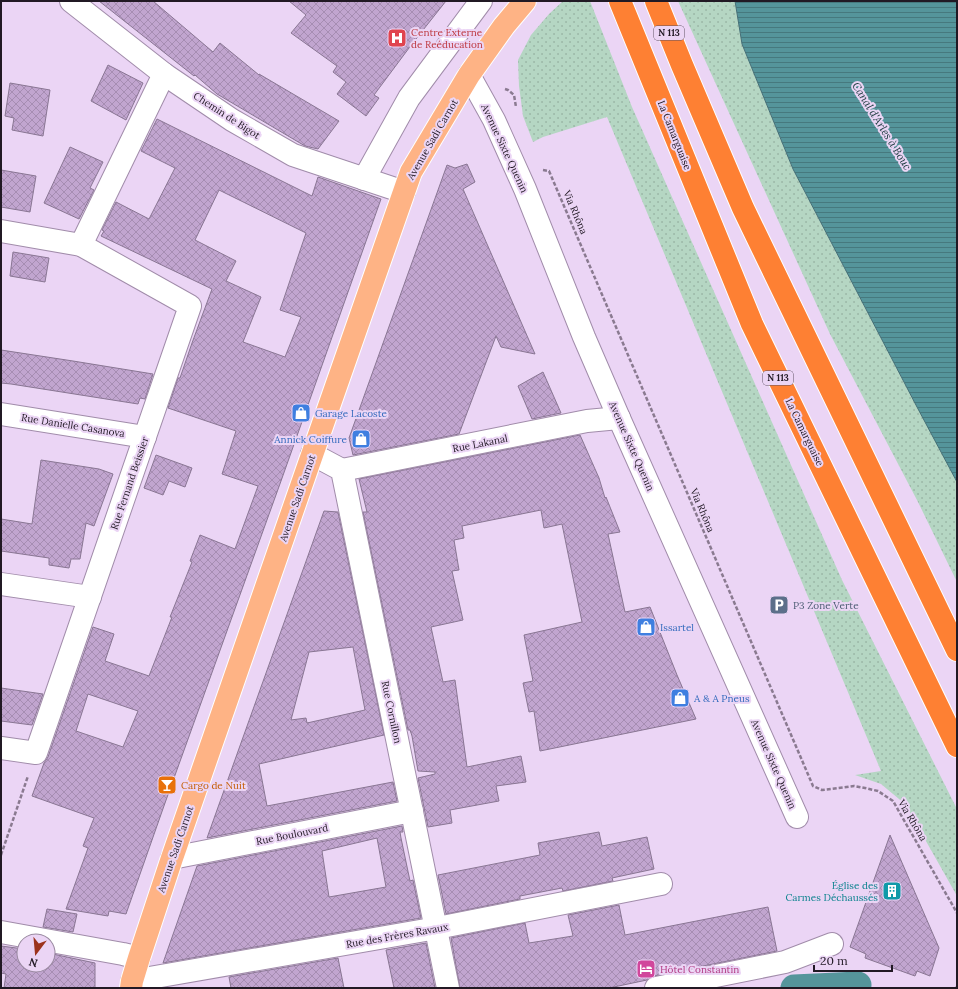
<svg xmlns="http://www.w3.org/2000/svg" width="958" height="989" font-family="Lora,serif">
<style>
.grass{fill:url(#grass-dots)}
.water{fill:url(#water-rules);stroke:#457077}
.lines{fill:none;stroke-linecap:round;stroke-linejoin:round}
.canal{stroke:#55959b;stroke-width:27}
.building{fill:url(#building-cross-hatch);stroke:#897693;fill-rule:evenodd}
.minor-casing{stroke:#a18caa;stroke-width:24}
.major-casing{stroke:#fff;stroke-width:24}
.highway-casing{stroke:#fff;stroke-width:24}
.path{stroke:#8a7a90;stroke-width:2.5;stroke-dasharray:4 2;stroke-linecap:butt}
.minor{stroke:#fff;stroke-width:22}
.major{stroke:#feb385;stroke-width:22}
.highway{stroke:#fe8033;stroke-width:22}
.labels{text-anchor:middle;stroke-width:4;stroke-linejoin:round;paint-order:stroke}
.shield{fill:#ebd5f5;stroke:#5e5163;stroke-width:1}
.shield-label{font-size:9px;font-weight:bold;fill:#211924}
.health-label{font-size:10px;fill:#be3a42;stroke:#ebd5f5;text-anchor:start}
.street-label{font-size:10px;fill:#211924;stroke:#ebd5f5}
.shop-label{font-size:10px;fill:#366cbe;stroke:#ebd5f5;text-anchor:start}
.service-label{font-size:10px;fill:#4e5e75;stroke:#ebd5f5;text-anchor:start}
.food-label{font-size:10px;fill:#c56008;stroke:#ebd5f5;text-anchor:start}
.culture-label{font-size:10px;fill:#0d838f;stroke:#ebd5f5;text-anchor:end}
.hotel-label{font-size:10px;fill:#b23c85;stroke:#ebd5f5;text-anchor:start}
.water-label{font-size:11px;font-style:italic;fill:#17373a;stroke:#ebd5f5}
</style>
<defs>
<pattern id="grass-dots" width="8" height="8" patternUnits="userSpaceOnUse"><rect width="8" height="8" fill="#b5d6c3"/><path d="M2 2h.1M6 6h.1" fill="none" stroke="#9bb7a7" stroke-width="1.8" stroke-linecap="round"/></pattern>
<pattern id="water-rules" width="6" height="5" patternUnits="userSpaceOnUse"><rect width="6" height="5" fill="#55959b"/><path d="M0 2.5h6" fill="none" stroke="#46797e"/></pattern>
<pattern id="building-cross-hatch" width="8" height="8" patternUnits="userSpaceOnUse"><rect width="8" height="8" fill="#c1a5cf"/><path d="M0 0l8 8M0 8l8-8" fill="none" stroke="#a68db2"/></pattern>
</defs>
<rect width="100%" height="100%" fill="#ebd5f5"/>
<g class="grass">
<path d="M563,1H590L632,107L842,580L957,809V896L905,804L881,784L855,775L881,771L607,117L543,137L533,142L523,116L519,86L518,60L531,35L549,14Z"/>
<path d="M678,1H735L742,44L793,169L905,384L957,481V582L918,502L830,334Z"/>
</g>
<path class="water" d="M735,1H957V482L917,407L793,169L742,44Z"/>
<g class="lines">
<path class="canal" d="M794,988L858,985"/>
</g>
<g class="building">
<path d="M99,1H153L213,52L220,43L259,75V74L339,121L318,149L305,146L217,94L195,75L194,76Z"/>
<path d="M289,1H446L412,44L374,95L379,98L366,116L337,94L346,82L333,72L337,66L291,33L306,15Z"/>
<path d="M108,65L143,83L126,120L91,101Z"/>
<path d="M10,83L50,90L43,136L12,130L14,118L5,116Z"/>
<path d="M157,119L312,196L318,177L381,199L281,481L165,803L126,914L109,911L108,916L66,909L88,848L83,846L94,818L32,796L44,763L48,757L93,627L114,634L105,661L149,676L172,617H170L192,562L190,561L200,535L235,549L258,486L222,474L236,431L168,408L178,378H180L192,343L212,289L101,236L104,231L102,230L116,202L149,219L175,168L141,151ZM219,190L306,233L280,310L301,317L285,357L243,342L261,297L226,281L236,261L195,240ZM88,694L138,711L123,747L76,731Z"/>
<path d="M70,147L103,162L90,188L94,190L79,219L44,203Z"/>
<path d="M467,164L475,182L463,189L535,354L501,347L496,336L459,434L353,455L349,438L447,165L455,168Z"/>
<path d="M1,170L36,176L30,212L1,207Z"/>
<path d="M13,252L49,258L45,282L10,276Z"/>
<path d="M1,350L73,361L153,374L145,399L140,398L138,404L11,384L1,383Z"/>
<path d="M543,372L561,413L532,419L518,386Z"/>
<path d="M580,435L599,478L605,498L606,497L620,532L608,534L625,612L650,607L677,675L696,719L540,751L534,711L529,712L523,683L533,681L524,635L582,622L562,524L544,528L541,510L462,526L464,538L454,540L459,570L452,571L463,620L431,627L443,682L455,680L467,767L521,756L526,782L496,786L499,801L450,810L452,823L428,827L418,778L435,774V772L418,771L412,736L410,730H408L363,512H367L359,479Z"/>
<path d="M156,455L192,468L185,487L169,481L163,495L144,488Z"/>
<path d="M41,460L99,469L113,474L94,526L86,523L80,559H71L69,568L49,565V558L1,551V519L32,524Z"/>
<path d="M324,511L338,512L384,735L259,764L267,806L393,782L397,801L207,838ZM353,647L365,710L307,723L306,718L291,720L309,652Z"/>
<path d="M1,688L43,694L32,725L1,721Z"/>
<path d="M402,826L403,832H400L401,838L410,881L413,880L421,918L163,963L197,866ZM377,838L386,887L329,897L322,851Z"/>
<path d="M599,832L602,846L647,837L654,869L612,878L613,881L563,891L562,888L520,896V899L446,914L438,875L540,855L538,843Z"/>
<path d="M890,835L939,948L930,976L917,971L915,976L865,958L866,954L850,947Z"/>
<path d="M619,905L625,935L768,907L777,951L654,976L648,978L647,980L609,988H460L451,938L525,923L529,943L573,936L568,915Z"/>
<path d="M47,909L77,914L73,932L43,927Z"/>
<path d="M426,943L435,988H394L386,950Z"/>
<path d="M1,946L24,949V965H48V953L95,963V988H4L6,974L1,973Z"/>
<path d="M338,958L344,988H231L229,977Z"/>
</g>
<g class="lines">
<defs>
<g id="minor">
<path d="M71,1L164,74L232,120L293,155L404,192"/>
<path d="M469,75L494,120L525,189L584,337L619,418L797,817"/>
<path d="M364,179L409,98L481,1"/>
<path d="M1,231L81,245L190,306L36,753L1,748"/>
<path d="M81,245L164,74"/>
<path d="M1,414L145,437"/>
<path d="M312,454L342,470L448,988"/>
<path d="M342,470L587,421L619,418"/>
<path d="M1,584L90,597"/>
<path d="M172,858L412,811"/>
<path d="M1,932L123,954L139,958"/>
<path d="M132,981L437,928L661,884"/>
<path d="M656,988L785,962L832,944"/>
</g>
<path id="major" d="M131,988L132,981L139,958L172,858L305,475L411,172L469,75L504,26L525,1"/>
<g id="highway">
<path d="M620,1L752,324L957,746"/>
<path d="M656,1L682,65L743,208L957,650"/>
</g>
</defs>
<use href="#minor" class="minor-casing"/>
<use href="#major" class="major-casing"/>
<use href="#highway" class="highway-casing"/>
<g class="path">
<path d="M505,89L508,90L514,95L516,107"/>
<path d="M543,170L549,171L813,786L822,790L854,786L865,788L878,791L893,801L957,913"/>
<path d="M1,855L28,776"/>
<path d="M956,988L957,987"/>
</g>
<use href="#minor" class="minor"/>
<use href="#major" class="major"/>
<use href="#highway" class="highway"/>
</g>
<defs>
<symbol id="hospital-square" viewBox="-11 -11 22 22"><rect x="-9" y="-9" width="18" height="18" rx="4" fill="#e0444e" stroke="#ebd5f5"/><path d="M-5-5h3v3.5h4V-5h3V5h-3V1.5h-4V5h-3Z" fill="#fff"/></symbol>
<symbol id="shop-square" viewBox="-11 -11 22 22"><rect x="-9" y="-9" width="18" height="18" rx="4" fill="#3f7fe0" stroke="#ebd5f5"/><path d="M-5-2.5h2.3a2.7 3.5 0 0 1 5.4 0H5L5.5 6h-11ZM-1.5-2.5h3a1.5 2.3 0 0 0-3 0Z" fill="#fff"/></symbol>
<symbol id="parking-square" viewBox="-11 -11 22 22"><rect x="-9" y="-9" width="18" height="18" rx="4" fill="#5c6f8a" stroke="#ebd5f5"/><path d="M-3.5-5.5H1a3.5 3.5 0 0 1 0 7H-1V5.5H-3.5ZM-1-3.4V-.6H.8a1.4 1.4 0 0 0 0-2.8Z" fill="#fff"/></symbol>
<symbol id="bar-square" viewBox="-11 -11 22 22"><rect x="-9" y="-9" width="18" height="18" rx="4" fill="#e8710a" stroke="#ebd5f5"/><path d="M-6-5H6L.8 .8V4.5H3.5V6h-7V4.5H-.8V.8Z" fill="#fff"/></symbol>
<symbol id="building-square" viewBox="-11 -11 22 22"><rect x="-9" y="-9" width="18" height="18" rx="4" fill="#0f9aa8" stroke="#ebd5f5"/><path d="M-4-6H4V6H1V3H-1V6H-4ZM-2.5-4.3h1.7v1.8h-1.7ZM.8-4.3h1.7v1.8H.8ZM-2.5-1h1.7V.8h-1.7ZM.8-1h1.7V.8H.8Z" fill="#fff"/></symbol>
<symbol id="hotel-square" viewBox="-11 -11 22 22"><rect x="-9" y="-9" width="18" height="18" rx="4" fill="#d1479c" stroke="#ebd5f5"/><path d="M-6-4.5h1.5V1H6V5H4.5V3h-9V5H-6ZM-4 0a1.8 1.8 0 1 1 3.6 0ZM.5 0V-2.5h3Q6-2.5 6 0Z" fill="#fff"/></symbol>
</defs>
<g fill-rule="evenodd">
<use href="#hospital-square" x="386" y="27" width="22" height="22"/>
<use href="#shop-square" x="290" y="402" width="22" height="22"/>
<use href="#shop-square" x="350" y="428" width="22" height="22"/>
<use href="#parking-square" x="768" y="594" width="22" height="22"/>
<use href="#shop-square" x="635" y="616" width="22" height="22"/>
<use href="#shop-square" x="669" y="687" width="22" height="22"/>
<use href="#bar-square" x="156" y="774" width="22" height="22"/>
<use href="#building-square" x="881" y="880" width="22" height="22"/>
<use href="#hotel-square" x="635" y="958" width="22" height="22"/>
</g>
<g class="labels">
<g class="shield">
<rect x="654" y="26" width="30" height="14" rx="3"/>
<rect x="763" y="371" width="30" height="14" rx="3"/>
</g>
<g class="shield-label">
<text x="669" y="36">N 113</text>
<text x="778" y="381">N 113</text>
</g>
<g class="health-label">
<text x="411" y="36">Centre Externe<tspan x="411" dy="12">de Reéducation</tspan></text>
</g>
<g class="street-label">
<text transform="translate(227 115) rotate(33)" y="4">Chemin de Bigot</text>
<text transform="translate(675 135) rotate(68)" y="4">La Camarguaise</text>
<text transform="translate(432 139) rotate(-60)" y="4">Avenue Sadi Carnot</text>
<text transform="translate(505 148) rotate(65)" y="4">Avenue Sixte Quenin</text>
<text transform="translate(576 212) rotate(67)" y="4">Via Rhôna</text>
<text transform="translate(73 425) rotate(9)" y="4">Rue Danielle Casanova</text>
<text transform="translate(805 432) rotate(64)" y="4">La Camarguaise</text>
<text transform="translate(480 443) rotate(-11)" y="4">Rue Lakanal</text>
<text transform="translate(632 446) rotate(66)" y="4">Avenue Sixte Quenin</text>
<text transform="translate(129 483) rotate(-71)" y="4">Rue Fernand Beissier</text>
<text transform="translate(297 498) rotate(-71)" y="4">Avenue Sadi Carnot</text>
<text transform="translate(703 510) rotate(67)" y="4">Via Rhôna</text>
<text transform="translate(392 712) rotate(78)" y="4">Rue Cornillon</text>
<text transform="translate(774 764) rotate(66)" y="4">Avenue Sixte Quenin</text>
<text transform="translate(913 820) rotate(59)" y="4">Via Rhôna</text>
<text transform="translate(292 834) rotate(-11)" y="4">Rue Boulouvard</text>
<text transform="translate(175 849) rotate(-71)" y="4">Avenue Sadi Carnot</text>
<text transform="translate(397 935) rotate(-10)" y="4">Rue des Frères Ravaux</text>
</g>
<g class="shop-label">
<text x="315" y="417">Garage Lacoste</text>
<text x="347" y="443" text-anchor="end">Annick Coiffure</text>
<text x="660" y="631">Issartel</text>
<text x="694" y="702">A &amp; A Pneus</text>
</g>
<g class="service-label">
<text x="793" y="609">P3 Zone Verte</text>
</g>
<g class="food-label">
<text x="181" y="789">Cargo de Nuit</text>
</g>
<g class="culture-label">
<text x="878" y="889">Église des<tspan x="878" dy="12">Carmes Déchaussés</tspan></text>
</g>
<g class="hotel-label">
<text x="660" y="973">Hôtel Constantin</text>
</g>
<g class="water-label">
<text transform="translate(882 126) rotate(58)" y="4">Canal d'Arles à Bouc</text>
</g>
</g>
<rect width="958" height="989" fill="none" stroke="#211924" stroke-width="4"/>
<g transform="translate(36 953) rotate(196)"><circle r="19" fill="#ebd5f5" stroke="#9a8aa1"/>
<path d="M0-3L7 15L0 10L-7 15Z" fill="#9c331d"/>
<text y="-6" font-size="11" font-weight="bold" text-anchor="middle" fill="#211924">N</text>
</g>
<path d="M814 965v6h78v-6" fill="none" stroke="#211924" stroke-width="2"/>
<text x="820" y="965" font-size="12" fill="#211924" stroke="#ebd5f5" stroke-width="3" paint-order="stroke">20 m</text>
</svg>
